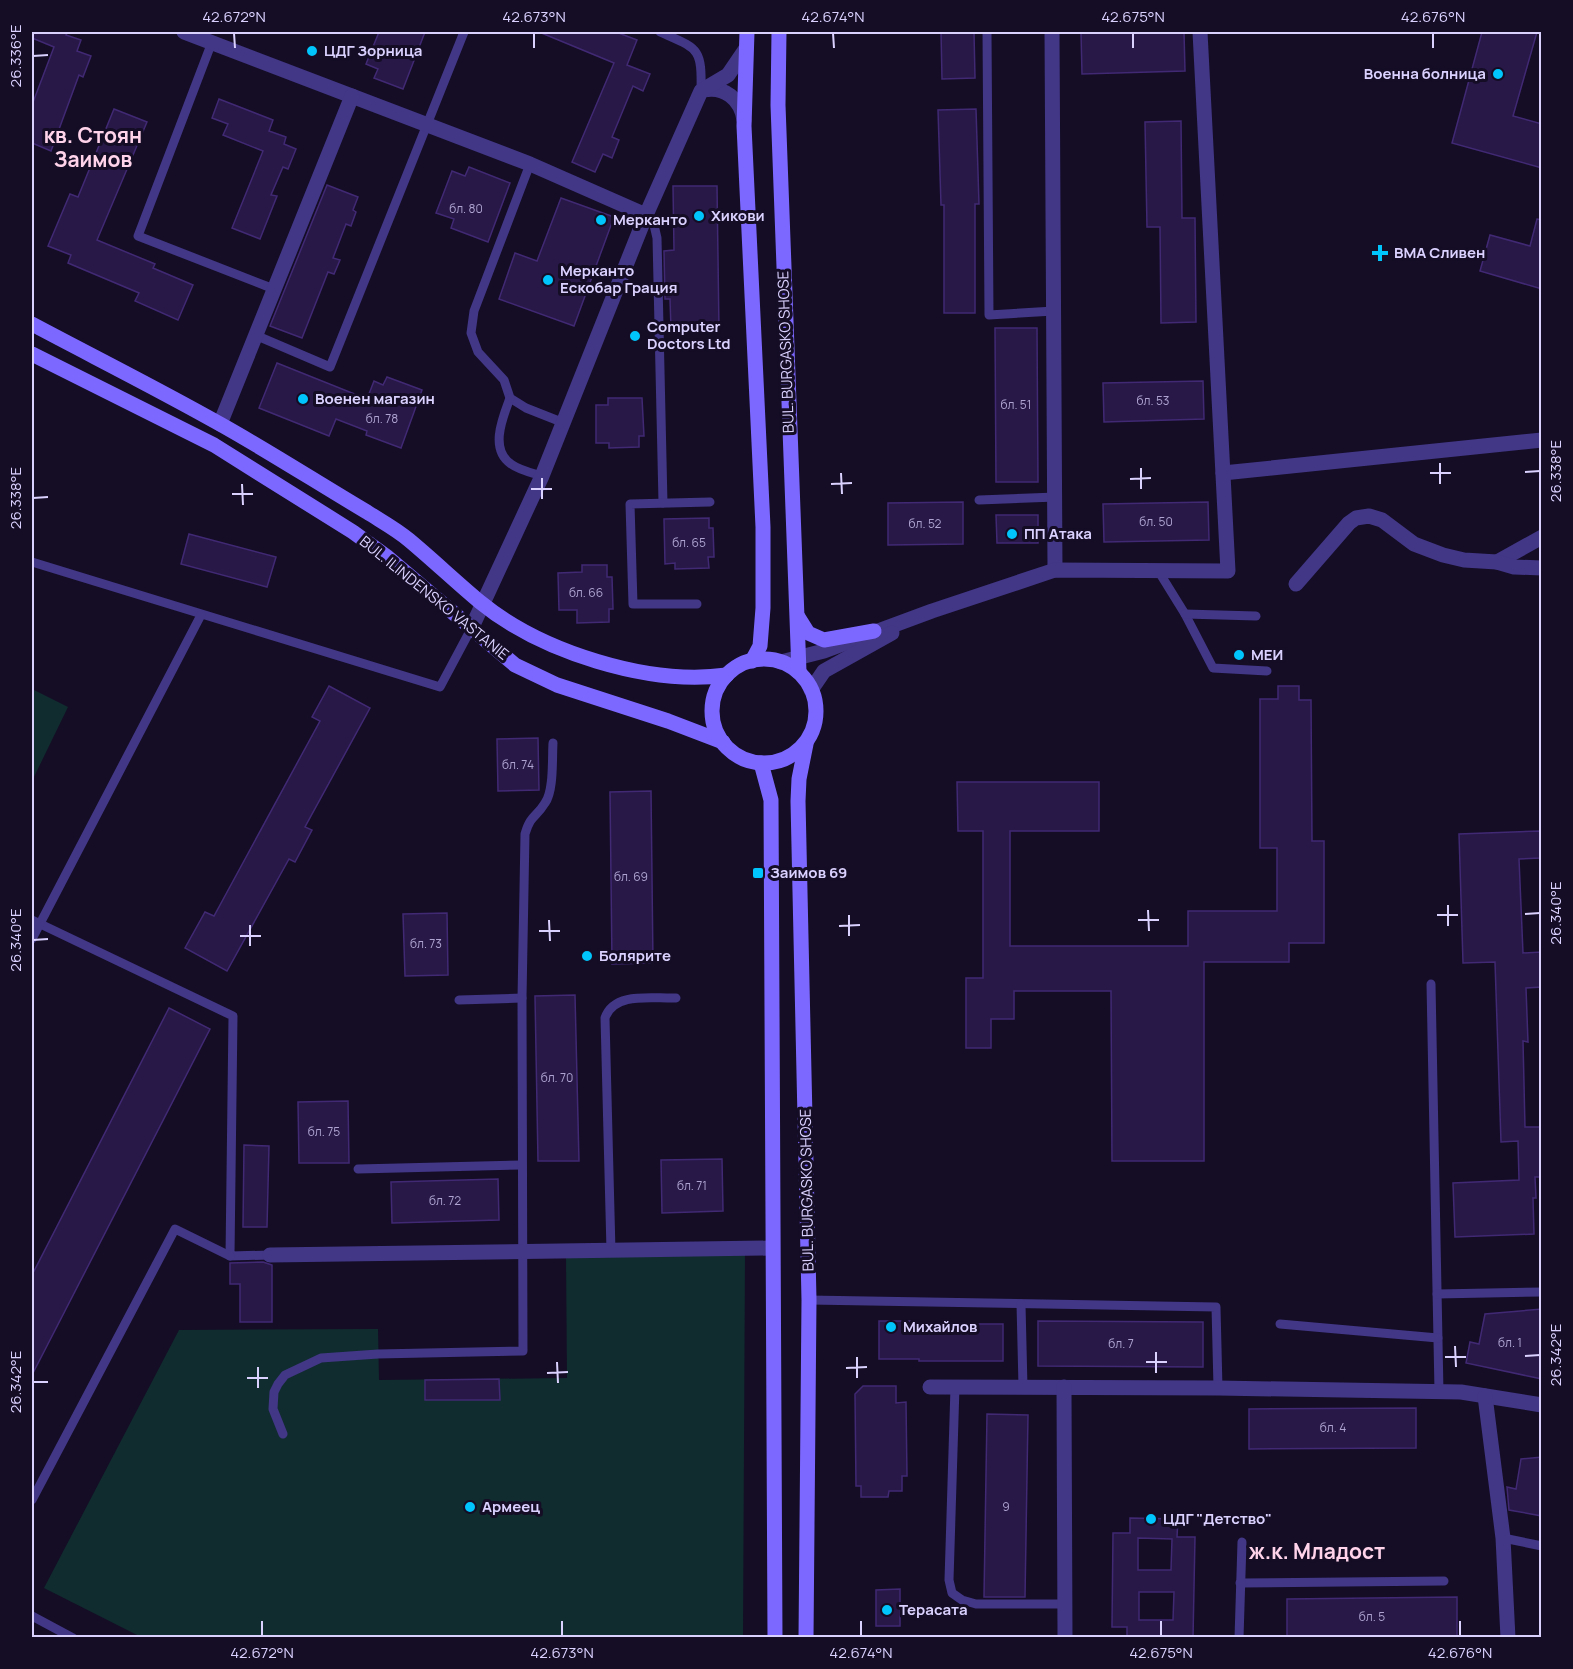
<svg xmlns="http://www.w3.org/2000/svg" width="1573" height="1669" font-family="Manrope,sans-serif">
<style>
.green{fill:#102c2f}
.building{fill:#271847;stroke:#412974;stroke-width:1.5;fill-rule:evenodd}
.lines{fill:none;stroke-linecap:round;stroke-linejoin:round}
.service{stroke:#423686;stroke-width:9}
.minor{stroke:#423686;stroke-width:15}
.secondary{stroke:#7d68ff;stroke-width:15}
.ticks{fill:none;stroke:#dbd1ff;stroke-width:2}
.poi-dot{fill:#00c5fc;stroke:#140d25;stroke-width:2}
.labels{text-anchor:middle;stroke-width:6;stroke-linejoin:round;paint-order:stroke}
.number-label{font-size:12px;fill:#aea3d1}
.poi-label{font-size:15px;font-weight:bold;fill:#dbd1ff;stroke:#140d25;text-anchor:start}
.street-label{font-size:15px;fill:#dbd1ff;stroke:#140d25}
.district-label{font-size:21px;font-weight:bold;fill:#ffd3ea;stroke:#140d25}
.neatline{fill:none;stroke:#dbd1ff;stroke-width:2}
.ticks-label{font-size:15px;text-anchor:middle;fill:#dbd1ff}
</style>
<rect width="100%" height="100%" fill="#140d25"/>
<g class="green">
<path d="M32,689L68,707L32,781Z"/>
<path d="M745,1254L743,1637H141L44,1588L179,1330L378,1329L379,1380L567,1378L566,1257Z"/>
</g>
<g class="building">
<path d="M32,32H67L66,35L81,40L77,51L91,56L83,77L79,75L51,151L32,143V105L54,47L32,38Z"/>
<path d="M379,32H425L403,89L374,78L378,69L366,64Z"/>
<path d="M539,32H616L637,40L627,65L650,74L643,91L633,86L612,137L619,140L612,158L603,154L595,172L572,162L614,63Z"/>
<path d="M941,32H974L975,78L942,79Z"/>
<path d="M1133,32H1184L1185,71L1082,74L1081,33Z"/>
<path d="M1482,32H1537L1513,116L1542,124V168L1452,143Z"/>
<path d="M219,99L273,120L269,131L286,137L284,144L296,149L288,169L283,167L271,195L277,196L260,239L232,228L263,151L223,135L228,124L212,118Z"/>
<path d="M114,109L147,122L97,240L155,264L153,268L193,285L178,320L135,301L139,293L68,263L71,255L48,246L70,194L78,197Z"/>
<path d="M976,109L979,204H975V313H944V205H941L938,110Z"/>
<path d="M1181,121L1182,218H1195L1196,322L1161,323L1160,227H1147L1145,122Z"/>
<path d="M469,167L510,183L488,242L451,228L454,219L436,213L452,171L465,176Z"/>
<path d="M327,185L358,197L353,210L356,212L351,226L346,224L333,258L340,260L334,274L328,272L302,338L270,326Z"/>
<path d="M673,186H717L719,329H671L670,299H665L664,251L674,250Z"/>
<path d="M561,198L614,217L574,326L499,299L515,253L537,261Z"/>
<path d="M1537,219L1542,220V289L1480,271L1490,235L1530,246Z"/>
<path d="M995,328H1037L1038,482H996Z"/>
<path d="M277,363L367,399L374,381L383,385L387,377L422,390L401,448L366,435L367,431L336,419L329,436L259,408Z"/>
<path d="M1203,381L1204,419L1104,422L1103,383Z"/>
<path d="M608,398H642L644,436H639V447L609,448V443H596V405H608Z"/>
<path d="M963,502V544L888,545V503Z"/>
<path d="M1208,502L1209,540L1104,542L1103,504Z"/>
<path d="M996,515H1038V543H997Z"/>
<path d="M709,518V528H713L714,557H708L709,568L675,569V563L665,564L664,519Z"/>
<path d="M189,534L276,557L267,587L181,564Z"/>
<path d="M582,565H607V577H612L613,609H609V622L577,623V610H559L558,573L582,572Z"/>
<path d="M329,686L370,708L305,827L312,830L295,862L289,859L227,971L185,948L205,912L214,916L320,721L312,717Z"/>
<path d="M1278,686H1299V700H1311L1312,841H1324V943H1289V962H1204V1161H1112L1111,991H1014V1019H991V1048H966V978H983V831H958L957,782H1099V831H1010V946H1188V911H1277V848H1260V699H1278Z"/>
<path d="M538,738L539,790L498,791L497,739Z"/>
<path d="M651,791L653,963L612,964L610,792Z"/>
<path d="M1540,831V858L1519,859L1523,953L1542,952V987L1526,988L1528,1042L1523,1041L1525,1127H1541L1542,1177H1535L1536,1198H1533L1534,1234L1455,1237L1453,1183L1519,1180L1518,1141L1501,1142L1495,962L1463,963L1459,834Z"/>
<path d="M447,913L448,975L405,976L403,914Z"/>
<path d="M575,995L579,1161H538L535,996Z"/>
<path d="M169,1008L210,1029L32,1375V1275Z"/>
<path d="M348,1101L349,1163H299L298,1102Z"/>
<path d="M244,1145L269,1146L267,1227H243Z"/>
<path d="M722,1159L723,1211L662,1213L661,1160Z"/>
<path d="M498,1179L499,1220L392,1223L391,1182Z"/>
<path d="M263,1262L272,1265V1322H240V1284H230V1263Z"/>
<path d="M1542,1309V1379L1466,1363L1470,1342L1479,1344L1485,1314Z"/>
<path d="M879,1321H913V1324H1003V1361H919V1359H879Z"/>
<path d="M1038,1321L1203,1322V1367L1038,1366Z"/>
<path d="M499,1379L500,1400H425V1380Z"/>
<path d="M863,1386H896V1403L906,1402L907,1476H902V1491H889L888,1497H861V1486H856L855,1394Z"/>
<path d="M1416,1408V1448L1249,1449V1409Z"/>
<path d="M987,1414L1028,1415L1025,1597H984Z"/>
<path d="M1542,1457V1516L1509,1510L1507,1487L1516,1489L1521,1459Z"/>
<path d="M1130,1518L1178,1519L1177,1537H1195L1193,1638H1127V1627H1112L1113,1533H1130ZM1138,1538L1172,1539L1171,1570H1138ZM1139,1592H1174L1173,1620H1139Z"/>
<path d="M900,1589V1626H876V1590Z"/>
<path d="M1457,1597V1636L1287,1638V1599Z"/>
</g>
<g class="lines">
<g class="service">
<path d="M660,32C698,49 702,47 701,91"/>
<path d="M987,32L989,315L1054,311"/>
<path d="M212,42L138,236L274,289"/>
<path d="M530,164L474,311L471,333L478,352L504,380L510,398L526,408L564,423"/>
<path d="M646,215L654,225L657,238L663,503"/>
<path d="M255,335L330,367L464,32"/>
<path d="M510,398C503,417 489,449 511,464C519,470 532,473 542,476"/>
<path d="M979,500L1056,497"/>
<path d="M32,562L440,687L472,627"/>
<path d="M1159,572L1185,614L1213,668L1267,671"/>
<path d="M697,604H633L630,504L710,502"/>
<path d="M1185,614L1256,616"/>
<path d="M32,920L233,1016L230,1256L270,1255"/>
<path d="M32,939L201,615"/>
<path d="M1431,984L1439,1392"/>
<path d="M459,1000L522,998"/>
<path d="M358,1169L521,1165"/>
<path d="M611,1251L605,1018C614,991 653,999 676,998"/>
<path d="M1437,1294L1542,1292"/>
<path d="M809,1300L1216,1307L1218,1388"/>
<path d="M1021,1304L1023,1387"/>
<path d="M1280,1324L1438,1338"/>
<path d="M955,1387L949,1580L952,1593L962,1600L976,1604H1065"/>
<path d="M283,1434L273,1409L274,1392L278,1384L285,1375L321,1358L378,1354L523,1351L522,998L525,834C531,814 536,818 545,803C554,791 552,758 553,743"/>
<path d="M32,1500L175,1229L230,1256"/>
<path d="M1503,1538L1542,1546"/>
<path d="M1240,1583L1444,1581"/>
<path d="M32,1616L73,1638"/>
<path d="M1239,1638L1242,1542"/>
</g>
<g class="minor">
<path d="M184,32L530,164L646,215"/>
<path d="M1052,32L1055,570"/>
<path d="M704,90C724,86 741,99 744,120"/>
<path d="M220,424L352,96"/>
<path d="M1223,473L1542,440"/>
<path d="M1497,562L1542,537"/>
<path d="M1296,584L1349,523L1356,518L1369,516L1382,520L1414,544L1443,555L1464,560L1497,562L1514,567L1542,568"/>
<path d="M472,627L542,476L646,215L701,91L728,75L745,50"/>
<path d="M781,662L824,651L932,611L1055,570L1228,571L1200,32"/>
<path d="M811,690L824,671L892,633"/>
<path d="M270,1255L772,1248"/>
<path d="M930,1387L1218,1388L1461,1392L1542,1405"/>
<path d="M1064,1387L1065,1638"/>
<path d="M1485,1396L1503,1538L1508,1638"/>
</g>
<g class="secondary">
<path d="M747,32L744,126L763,527V608L760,646L752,661"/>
<path d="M779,32L778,105L799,672"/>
<path d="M32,324C94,357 158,389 220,424C270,452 318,483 367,512C381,521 396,529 409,540C433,560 456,582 480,602C541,652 649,686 727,675"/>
<path d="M32,354L214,445L353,532L386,556L515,665L557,685L668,721L723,742"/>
<path d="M798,617L808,633L824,640L874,631"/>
<circle cx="764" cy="711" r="52"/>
<path d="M761,763L771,800L775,1638"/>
<path d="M806,1638L809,1300L798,801L799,779L806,744"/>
</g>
</g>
<path class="ticks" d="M234,33L235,48M534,33V48M833,33L834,48M1133,33V48M1433,33V48M33,56L48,55M1440,463V484M1141,468V489M1525,472L1540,471M841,473L842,494M1430,473H1451M542,478V499M1130,479L1151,478M242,484L243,505M831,484L852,483M531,489H552M232,494H253M33,498L48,497M1448,905V926M1148,910L1149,931M1525,914L1540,913M849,915V936M1437,915H1458M549,920L550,941M1138,920H1159M250,925V946M839,926L860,925M539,931H560M240,936H261M33,940L48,939M1455,1346L1456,1367M1156,1352V1373M1525,1356L1540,1355M857,1357V1378M1445,1357H1466M557,1362L558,1383M1146,1362H1167M258,1367V1388M846,1368L867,1367M547,1373L568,1372M247,1378H268M33,1382H48M262,1621V1636M562,1621V1636M861,1621V1636M1161,1621V1636M1460,1621V1636"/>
<g class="poi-dot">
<circle cx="312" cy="51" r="6"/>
<circle cx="1498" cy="74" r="6"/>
<circle cx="699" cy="216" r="6"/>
<circle cx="601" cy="220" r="6"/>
<path d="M1377 244h6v6h6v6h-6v6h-6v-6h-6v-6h6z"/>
<circle cx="548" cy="280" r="6"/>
<circle cx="635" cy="336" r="6"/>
<circle cx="303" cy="399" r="6"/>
<circle cx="1012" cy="534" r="6"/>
<circle cx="1239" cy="655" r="6"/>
<rect x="752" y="867" width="12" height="12" rx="3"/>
<circle cx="587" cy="956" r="6"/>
<circle cx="891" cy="1327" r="6"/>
<circle cx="470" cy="1507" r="6"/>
<circle cx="1151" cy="1519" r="6"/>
<circle cx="887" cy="1610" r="6"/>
</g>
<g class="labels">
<g class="number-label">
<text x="466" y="213">бл. 80</text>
<text x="1153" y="405">бл. 53</text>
<text x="1016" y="409">бл. 51</text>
<text x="382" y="423">бл. 78</text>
<text x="1156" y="526">бл. 50</text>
<text x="925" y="528">бл. 52</text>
<text x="689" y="547">бл. 65</text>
<text x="586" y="597">бл. 66</text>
<text x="518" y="769">бл. 74</text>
<text x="631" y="881">бл. 69</text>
<text x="426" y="948">бл. 73</text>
<text x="557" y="1082">бл. 70</text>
<text x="324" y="1136">бл. 75</text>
<text x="692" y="1190">бл. 71</text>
<text x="445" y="1205">бл. 72</text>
<text x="1510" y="1347">бл. 1</text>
<text x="1121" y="1348">бл. 7</text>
<text x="1333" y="1432">бл. 4</text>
<text x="1006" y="1511">9</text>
<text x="1372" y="1621">бл. 5</text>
</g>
<g class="poi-label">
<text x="324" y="56">ЦДГ Зорница</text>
<text x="1486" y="79" text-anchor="end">Военна болница</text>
<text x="711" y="221">Хикови</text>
<text x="613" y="225">Мерканто</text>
<text x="1394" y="258">ВМА Сливен</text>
<text x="560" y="276">Мерканто<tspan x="560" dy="17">Ескобар Грация</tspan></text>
<text x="647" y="332">Computer<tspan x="647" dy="17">Doctors Ltd</tspan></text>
<text x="315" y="404">Военен магазин</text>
<text x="1024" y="539">ПП Атака</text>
<text x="1251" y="660">МЕИ</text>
<text x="770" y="878">Заимов 69</text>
<text x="599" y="961">Болярите</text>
<text x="903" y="1332">Михайлов</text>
<text x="482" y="1512">Армеец</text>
<text x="1163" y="1524">ЦДГ "Детство"</text>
<text x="899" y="1615">Терасата</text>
</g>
<g class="street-label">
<text transform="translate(786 352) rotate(-92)" y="5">BUL. BURGASKO SHOSE</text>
<text transform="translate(434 598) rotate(39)" y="5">BUL. ILINDENSKO VASTANIE</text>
<text transform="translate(807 1190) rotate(-91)" y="5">BUL. BURGASKO SHOSE</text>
</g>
<g class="district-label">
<text x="93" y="143">кв. Стоян<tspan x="93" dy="24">Заимов</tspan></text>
<text x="1317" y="1559">ж.к. Младост</text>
</g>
</g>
<rect width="1573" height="1669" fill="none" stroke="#140d25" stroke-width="66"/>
<rect x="33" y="33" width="1507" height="1603" class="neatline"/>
<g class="ticks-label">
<text x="234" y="22">42.672°N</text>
<text x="534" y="22">42.673°N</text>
<text x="833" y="22">42.674°N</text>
<text x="1133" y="22">42.675°N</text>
<text x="1433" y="22">42.676°N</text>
<text transform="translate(16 56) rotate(-90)" y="5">26.336°E</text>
<text transform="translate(1556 471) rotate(-90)" y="5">26.338°E</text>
<text transform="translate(16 498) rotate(-90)" y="5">26.338°E</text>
<text transform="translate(1556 913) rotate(-90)" y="5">26.340°E</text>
<text transform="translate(16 940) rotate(-90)" y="5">26.340°E</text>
<text transform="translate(1556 1355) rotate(-90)" y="5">26.342°E</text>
<text transform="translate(16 1382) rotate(-90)" y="5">26.342°E</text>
<text x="262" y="1658">42.672°N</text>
<text x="562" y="1658">42.673°N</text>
<text x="861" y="1658">42.674°N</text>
<text x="1161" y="1658">42.675°N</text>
<text x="1460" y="1658">42.676°N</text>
</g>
</svg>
